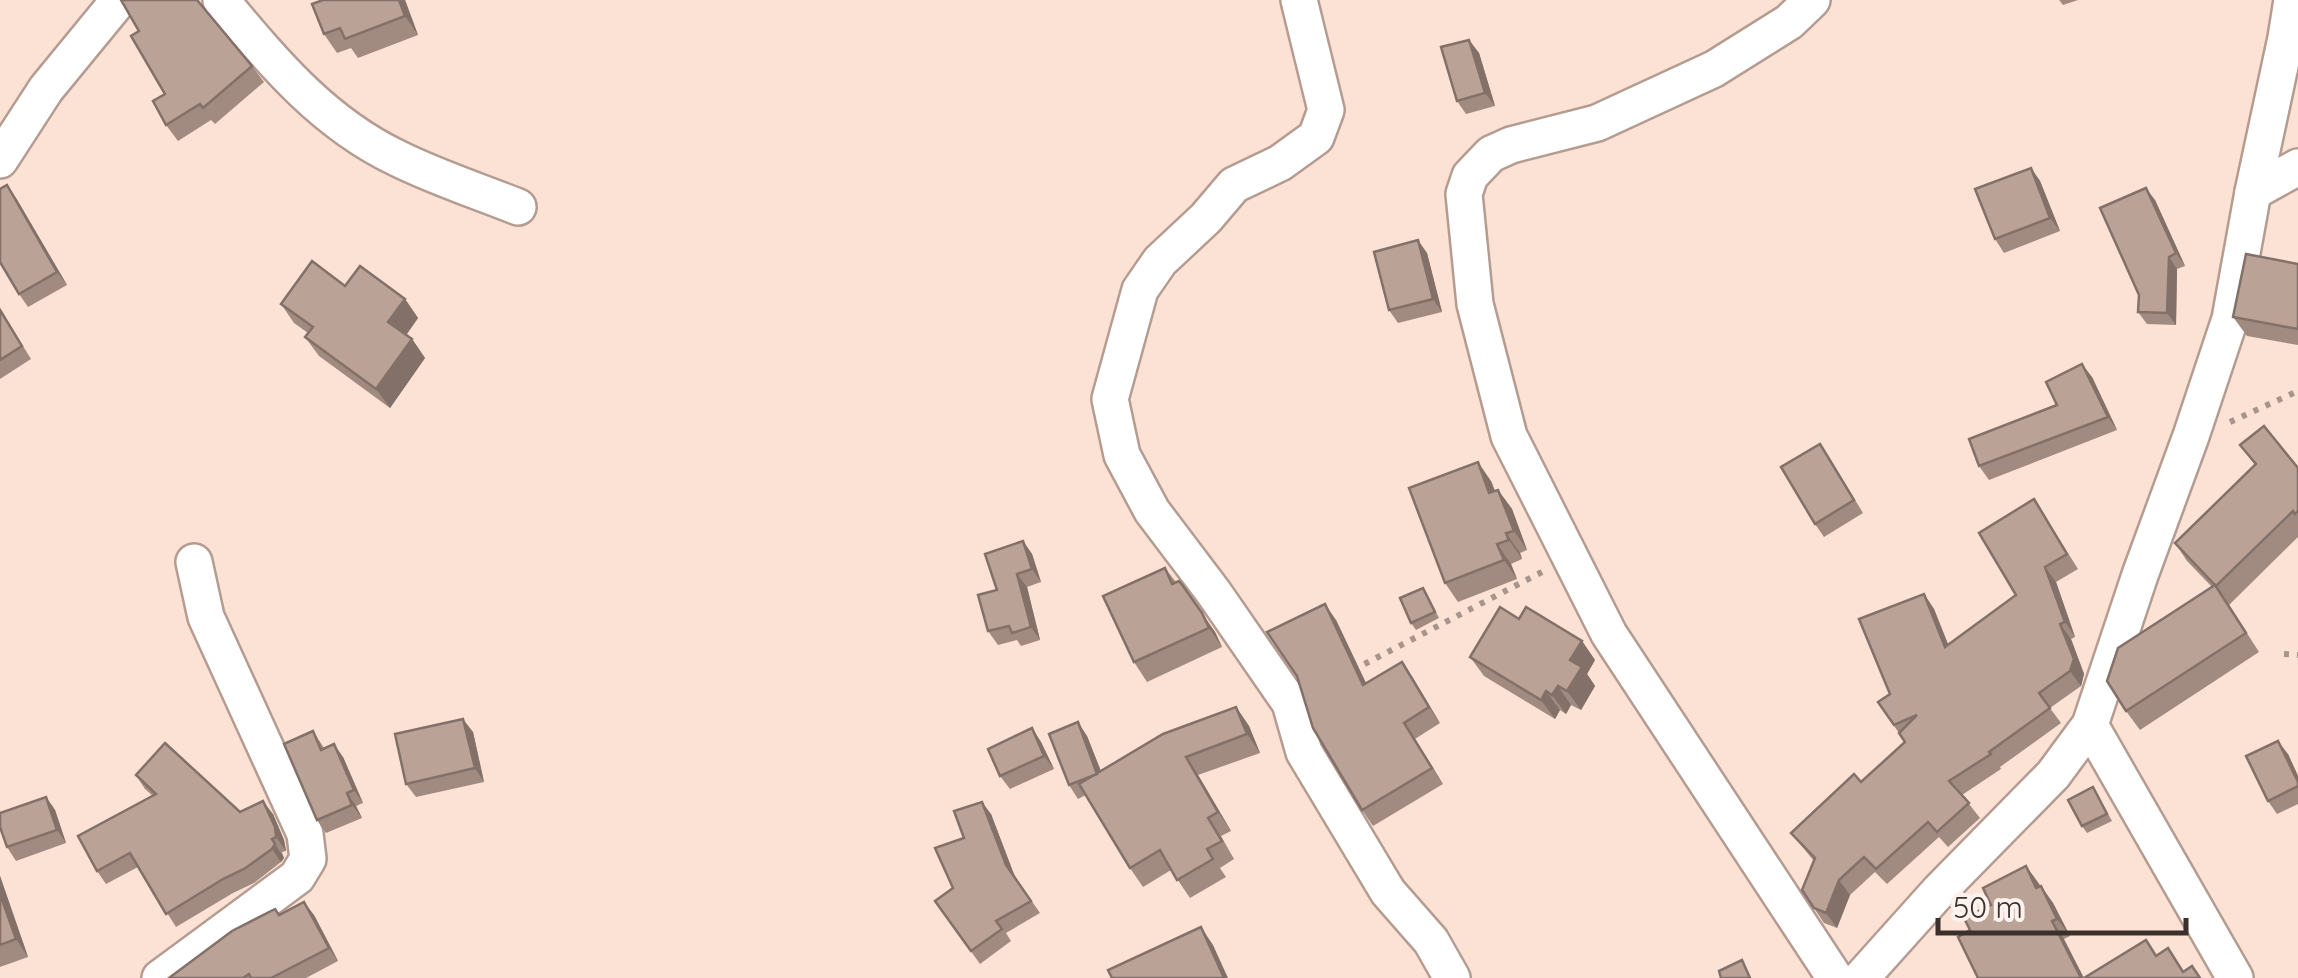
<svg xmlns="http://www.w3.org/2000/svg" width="2298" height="978" font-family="Quicksand,sans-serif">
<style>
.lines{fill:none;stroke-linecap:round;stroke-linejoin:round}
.minor-casing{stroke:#b59c91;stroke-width:40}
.path{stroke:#a7948b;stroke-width:6;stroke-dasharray:5 8;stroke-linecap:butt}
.minor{stroke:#fff;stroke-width:35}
.wall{fill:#a18b81}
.shaded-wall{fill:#837169}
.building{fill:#bba296;stroke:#837169;stroke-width:2.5}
</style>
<rect width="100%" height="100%" fill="#fce1d5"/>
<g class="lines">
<defs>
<g id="minor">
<path d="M221,0C273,62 322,122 397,158C435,177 478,191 518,207"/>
<path d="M1299,0L1326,110L1316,137L1280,163L1234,185L1206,218L1160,261L1140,290L1110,399L1122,455L1152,511L1214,593L1290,703L1304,752L1388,892L1431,941L1452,978"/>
<path d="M1812,0L1789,22L1714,69L1597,123L1511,145L1491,154L1470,176L1464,194L1475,304L1509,436L1609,634L1835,978"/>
<path d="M0,160L46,89L119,0"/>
<path d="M2253,192L2298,167"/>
<path d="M2090,725L2235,978"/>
<path d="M160,978L297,877L308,859L305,834L206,617L194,562"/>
<path d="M1861,978L1939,891L2053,775L2090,725L2140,575L2191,436L2230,319L2253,192L2286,38L2292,0"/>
</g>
</defs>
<use href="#minor" class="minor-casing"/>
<g class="path">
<path d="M2230,422L2298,391"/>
<path d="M2284,654L2298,655"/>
<path d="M1353,670L1542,572"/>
</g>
<use href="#minor" class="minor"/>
</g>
<g class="wall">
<path d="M323,0H405L418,35L358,58L351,48L337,53L324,34Z"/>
<path d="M2059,0H2078L2063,5Z"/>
<path d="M1469,40L1479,53L1495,106L1466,114L1457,101Z"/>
<path d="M252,66L264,82L215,124L211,120L178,141L166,125Z"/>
<path d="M2031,168L2040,181L2060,231L2004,253L1995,239Z"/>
<path d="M16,198L67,285L28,307L19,294Z"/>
<path d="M2155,200L2185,266L2177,269L2176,325L2147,324L2138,312Z"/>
<path d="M1427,253L1442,312L1398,323L1389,310Z"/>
<path d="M2298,264V345L2247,336L2233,317Z"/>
<path d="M345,286L405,299L418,318L406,335L412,339L425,358L390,408L319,356L305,337L308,333L294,323L281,304Z"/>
<path d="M0,309L31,359L0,379Z"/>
<path d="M2092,377L2117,430L1989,480L1979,466Z"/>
<path d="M2240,445L2298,468V537L2229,605L2259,652L2140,730L2126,711L2212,587L2187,561L2175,543L2255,465Z"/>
<path d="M1829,457L1863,513L1824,537L1815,524Z"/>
<path d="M1491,481L1495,491L1498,490L1512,509L1527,550L1520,553L1522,559L1511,564L1517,579L1458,602L1445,583Z"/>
<path d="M2034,499L2078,569L2056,582L2075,637L2071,639L2084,674L2081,686L2050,708L2061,723L2000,767L2001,769L1962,795L1980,818L1948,847L1939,837L1887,884L1875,872L1850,895L1837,928L1824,923L1802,890L1814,861L1791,833L1861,782L1905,742L1878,702L1890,694L1924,594L1934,609L1948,644L2016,595Z"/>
<path d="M1023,541L1032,554L1041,582L1027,587L1040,640L1021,646L1017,640L998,645L988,631Z"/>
<path d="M1165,568L1215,632L1222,647L1147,682L1134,662Z"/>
<path d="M1423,588L1439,618L1416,630L1411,623Z"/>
<path d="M1519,619L1582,641L1595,660L1587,674L1595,686L1581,710L1571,705L1566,714L1560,710L1555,719L1484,676L1470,657Z"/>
<path d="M1336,620L1366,683L1402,662L1440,723L1415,739L1443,784L1373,826L1362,810L1297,676Z"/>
<path d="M1236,707L1249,726L1260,753L1198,775L1231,831L1221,836L1234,859L1220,868L1226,877L1190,898L1171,870L1143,887L1130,868L1086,795L1078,799L1069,785L1087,736L1101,771Z"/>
<path d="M1032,728L1041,742L1054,769L1010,789L1000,776Z"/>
<path d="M313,731L324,748L343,757L363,803L356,806L362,818L326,833L317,820Z"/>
<path d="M473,732L484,782L416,797L406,784Z"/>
<path d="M2288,754L2298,776V804L2277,814L2268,801Z"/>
<path d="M136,775L240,812L273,814L284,840L286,851L282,852L284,858L281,862L254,883L233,893L176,927L138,867L106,884L97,871L153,796L145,789Z"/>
<path d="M2093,787L2112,821L2087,833L2082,826Z"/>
<path d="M46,797L55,810L66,843L16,861L7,847Z"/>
<path d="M991,814L1015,877L1040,913L1006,933L1011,941L980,964L935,901L953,888L964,838Z"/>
<path d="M2026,866L2053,903L2070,936L2064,939L1970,930Z"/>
<path d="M0,876L28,957L0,967Z"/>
<path d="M279,915H314L338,961L306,978H169Z"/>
</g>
<g class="shaded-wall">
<path d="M399,0H405L418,35L405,16Z"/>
<path d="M1469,40L1479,53L1495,106L1485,93Z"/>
<path d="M2031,168L2040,181L2060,231L2050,218Z"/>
<path d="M7,185L16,198L67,285L57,272Z"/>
<path d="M2146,188L2155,200L2185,266L2176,253Z"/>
<path d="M1418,240L1427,253L1442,312L1433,299Z"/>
<path d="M2169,257L2177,269L2176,325L2167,313Z"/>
<path d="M405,299L418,318L402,341L388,322Z"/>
<path d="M412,339L425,358L390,408L376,389Z"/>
<path d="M2082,364L2092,377L2117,430L2108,417Z"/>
<path d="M1478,462L1491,481L1503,512L1489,493Z"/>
<path d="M1498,490L1512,509L1527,550L1514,531Z"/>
<path d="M1506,533L1520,553L1522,559L1509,540Z"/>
<path d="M1023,541L1032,554L1041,582L1032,569Z"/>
<path d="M1497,544L1511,564L1517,579L1504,560Z"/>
<path d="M2045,567L2056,582L2075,637L2065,622Z"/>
<path d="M1017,574L1027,587L1040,640L1031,627Z"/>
<path d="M1924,594L1934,609L1955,662L1945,647Z"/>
<path d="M1325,604L1336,620L1374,700L1363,685Z"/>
<path d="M1202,613L1215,632L1222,647L1209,628Z"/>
<path d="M2060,624L2071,639L2084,674L2081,686L2070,671Z"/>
<path d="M1582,641L1595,660L1587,674L1595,686L1581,710L1567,691L1570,660Z"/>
<path d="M1402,662L1413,678L1440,723L1429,707Z"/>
<path d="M1558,686L1571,705L1566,714L1552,695Z"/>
<path d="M1546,691L1560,710L1555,719L1541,700Z"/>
<path d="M1236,707L1249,726L1260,753L1247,734Z"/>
<path d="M463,719L473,732L484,782L475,768Z"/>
<path d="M1078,722L1087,736L1107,787L1097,774Z"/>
<path d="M1404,723L1415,739L1443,784L1432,768Z"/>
<path d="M1032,728L1041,742L1054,769L1044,756Z"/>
<path d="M2278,741L2288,754L2298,776V782Z"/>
<path d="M334,744L343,757L363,803L354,790Z"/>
<path d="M1186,757L1198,775L1231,831L1218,812Z"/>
<path d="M347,793L356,806L362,818L352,805Z"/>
<path d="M46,797L55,810L66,843L57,830Z"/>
<path d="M263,801L273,814L284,840L286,851L276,837Z"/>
<path d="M982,802L991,814L1015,877L1006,865Z"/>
<path d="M272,839L284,858L281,862L272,849Z"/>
<path d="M2026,866L2039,884L2048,906L2036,888Z"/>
<path d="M0,876L28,957L16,939L0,894Z"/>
<path d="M1839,880L1850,895L1837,928L1826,913Z"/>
<path d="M2041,886L2053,903L2070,936L2057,919Z"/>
<path d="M304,902L314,915L338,961L329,948Z"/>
<path d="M2052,921L2064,939L2084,978H2081Z"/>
<path d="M1201,927L1213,945L1228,978H1224Z"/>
</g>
<g class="building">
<path d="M121,0H197L252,66L203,108L200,104L166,125L153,101L165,94L131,36L139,31Z"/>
<path d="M323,0H399L405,16L345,39L340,28L324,34L312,4Z"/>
<path d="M1469,40L1485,93L1457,101L1441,47Z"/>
<path d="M2031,168L2050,218L1995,239L1975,189Z"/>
<path d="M7,185L57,272L19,294L0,262V189Z"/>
<path d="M2146,188L2176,253L2169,257L2167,313L2138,312L2139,295L2100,208Z"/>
<path d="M1418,240L1433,299L1389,310L1374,252Z"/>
<path d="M2246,254L2298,264V329L2233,317Z"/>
<path d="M312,261L345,286L360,266L405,299L388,322L412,339L376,389L305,337L313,327L281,304Z"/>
<path d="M0,310L22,346L0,360Z"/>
<path d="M2082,364L2108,417L1979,466L1969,439L2057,405L2046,382Z"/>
<path d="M2264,426L2298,468V511L2295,514L2293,511L2216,586L2175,543L2256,464L2240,445Z"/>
<path d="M1820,444L1854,500L1815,524L1781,467Z"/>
<path d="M1478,462L1489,493L1498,490L1514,531L1506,533L1509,540L1497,544L1504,560L1445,583L1409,488Z"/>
<path d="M2034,499L2067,554L2045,567L2065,622L2060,624L2074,659L2070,671L2039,693L2050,708L1989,752L1991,754L1949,781L1969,803L1937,832L1928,822L1876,869L1864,857L1839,880L1826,913L1814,908L1802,890L1815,858L1791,833L1854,774L1861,782L1905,742L1899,733L1917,715L1894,725L1878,702L1890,694L1859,619L1924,594L1945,647L2016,595L1979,533Z"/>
<path d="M1023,541L1032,569L1017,574L1031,627L1012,633L1009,626L988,631L978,595L997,590L985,554Z"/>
<path d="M1165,568L1172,584L1179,581L1183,586L1202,613L1209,628L1134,662L1103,596Z"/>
<path d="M2215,585L2246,633L2126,711L2107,681L2118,648Z"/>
<path d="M1423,588L1435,612L1411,623L1400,598Z"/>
<path d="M1325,604L1363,685L1402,662L1429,707L1404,723L1432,768L1362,810L1313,728L1297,676L1267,632Z"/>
<path d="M1500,607L1519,619L1526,607L1582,641L1570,660L1582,667L1567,691L1558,686L1552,695L1546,691L1541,700L1470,657Z"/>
<path d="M1236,707L1247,734L1186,757L1218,812L1208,818L1222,841L1207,849L1213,859L1177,880L1160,850L1130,868L1079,784L1163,734Z"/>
<path d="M463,719L475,768L406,784L395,734Z"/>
<path d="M1078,722L1097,774L1069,785L1049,734Z"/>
<path d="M1032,728L1044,756L1000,776L988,749Z"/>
<path d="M313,731L321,750L334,744L354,790L347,793L352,805L317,820L284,744Z"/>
<path d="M2278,741L2298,782V786L2268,801L2246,756Z"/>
<path d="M165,743L240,812L263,801L275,827L276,837L272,839L275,844L272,849L244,869L223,879L166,914L130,853L97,871L78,836L156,794L136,775Z"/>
<path d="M2093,787L2107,814L2082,826L2068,800Z"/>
<path d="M46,797L57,830L7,847L0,827V813Z"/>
<path d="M982,802L1006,865L1031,901L996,921L1002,929L971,951L935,901L953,888L935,848L964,838L954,811Z"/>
<path d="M2026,866L2036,888L2041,886L2057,919L2052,921L2081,978H1978L1958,937L1970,930L1964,918L1991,905L1983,888Z"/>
<path d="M0,894L16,939L0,945Z"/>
<path d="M304,902L329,948L271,978H251L249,974L243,978H169L232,931L275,909L279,915Z"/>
<path d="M1201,927L1224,978H1112L1108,970Z"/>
<path d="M2146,940L2156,956L2168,948L2183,972L2192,966L2200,978H2084Z"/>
<path d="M1742,960L1750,978H1721L1719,971Z"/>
</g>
<path d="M1938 918v15h248v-15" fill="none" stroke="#3b312c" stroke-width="5"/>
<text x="1953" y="918" font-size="30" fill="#3b312c" stroke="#fdf2ed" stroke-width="8" paint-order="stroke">50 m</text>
</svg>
